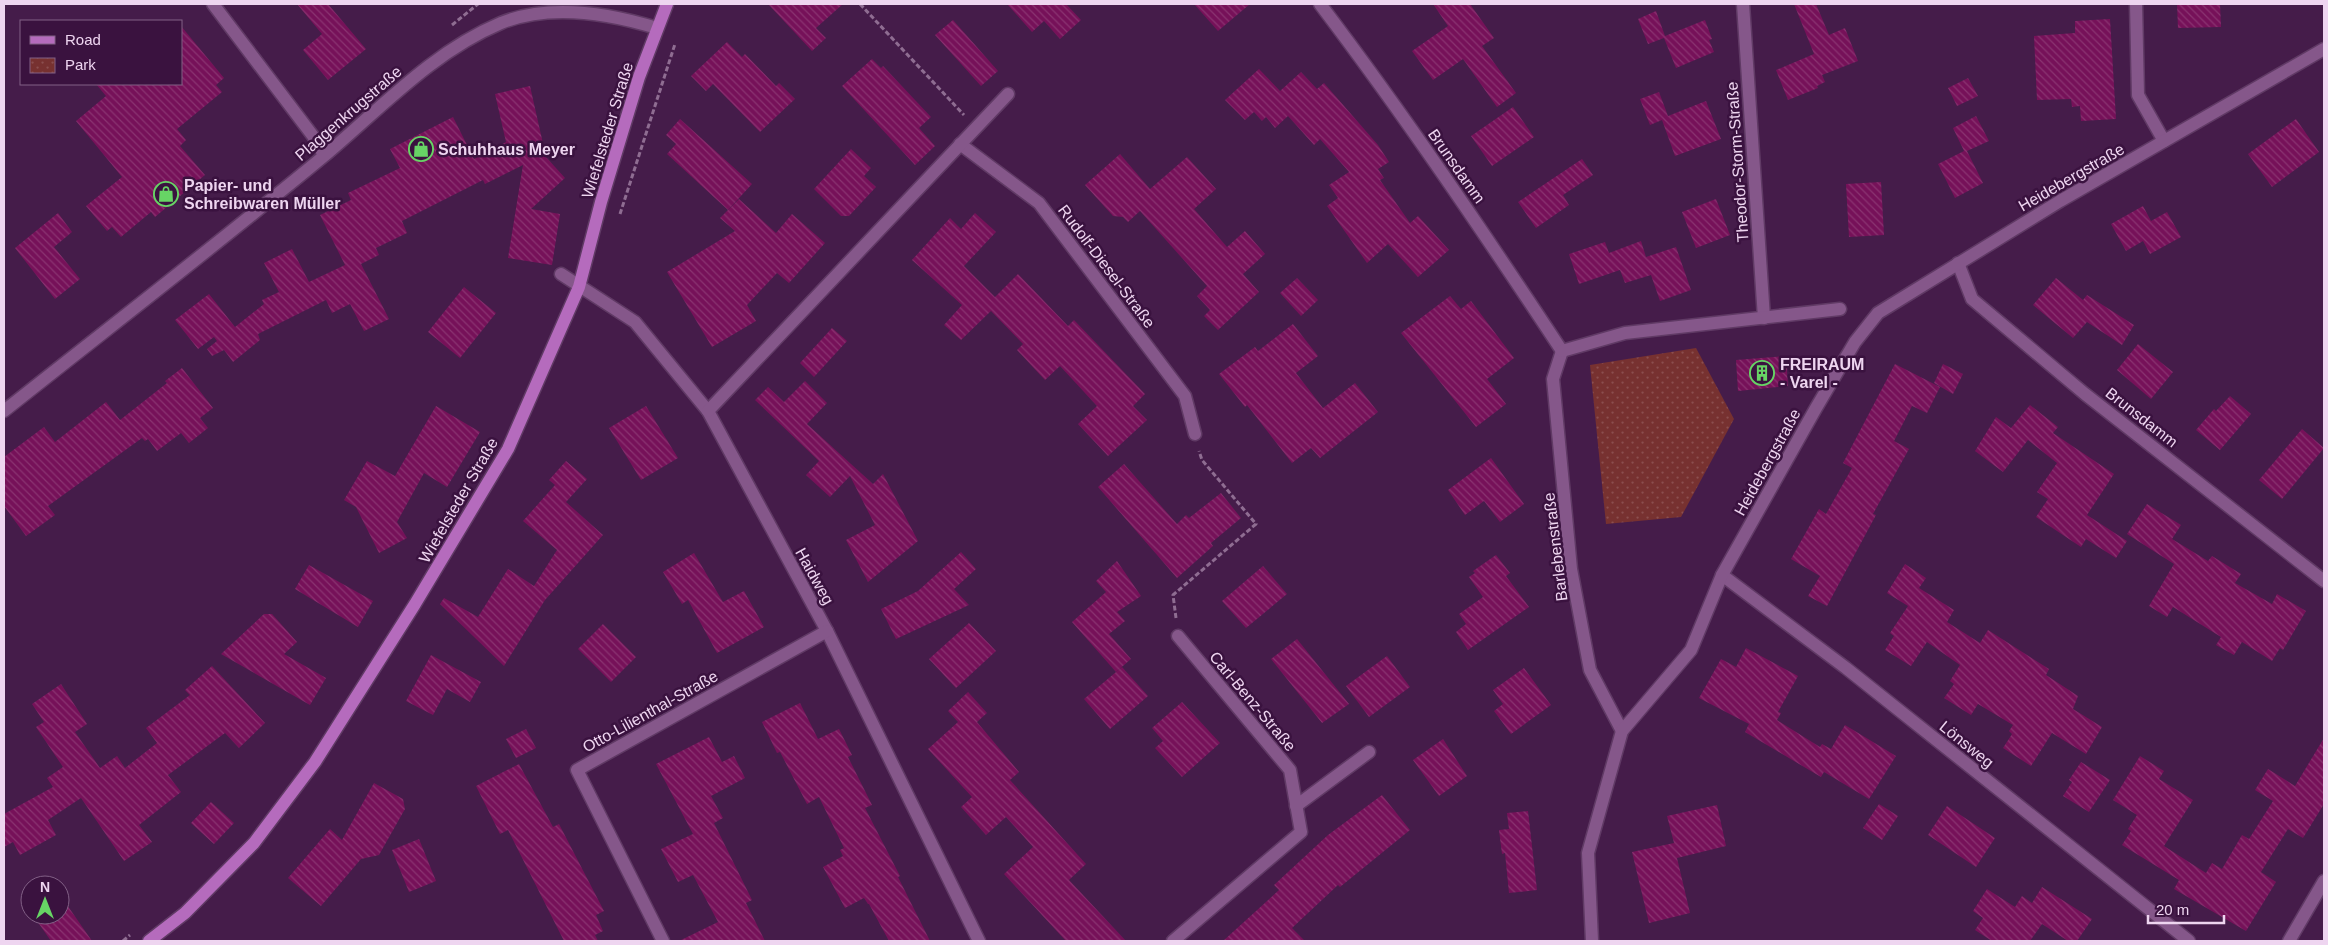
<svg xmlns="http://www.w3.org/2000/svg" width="2328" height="945" font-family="Arial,sans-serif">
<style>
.park{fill:url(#park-dots)}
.building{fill:url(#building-back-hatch)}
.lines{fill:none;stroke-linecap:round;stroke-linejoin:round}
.lane-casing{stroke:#603a65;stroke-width:15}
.street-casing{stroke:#603a65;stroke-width:15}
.secondary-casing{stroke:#603a65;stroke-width:15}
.path{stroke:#8f6d92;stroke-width:3;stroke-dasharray:5 2.5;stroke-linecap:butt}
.lane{stroke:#85578a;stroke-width:12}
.street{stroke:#85578a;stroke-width:12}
.secondary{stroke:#b56bbd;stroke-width:12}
.labels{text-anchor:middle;stroke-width:5;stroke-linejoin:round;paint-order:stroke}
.street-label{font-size:16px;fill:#eed5f0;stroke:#3a123f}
.poi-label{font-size:16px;font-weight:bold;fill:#eed5f0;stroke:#3a123f;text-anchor:start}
</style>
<defs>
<pattern id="park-dots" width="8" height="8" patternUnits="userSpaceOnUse" patternTransform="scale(1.25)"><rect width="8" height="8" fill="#773130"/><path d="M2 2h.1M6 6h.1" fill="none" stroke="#8b4e4e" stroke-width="1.8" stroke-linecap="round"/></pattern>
<pattern id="building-back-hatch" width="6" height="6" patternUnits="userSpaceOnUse" patternTransform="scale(1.25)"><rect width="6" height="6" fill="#761159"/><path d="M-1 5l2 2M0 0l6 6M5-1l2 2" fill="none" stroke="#8a3371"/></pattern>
</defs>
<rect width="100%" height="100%" fill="#451c4a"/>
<path class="park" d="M1696,348L1734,419L1681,517L1606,524L1590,365Z"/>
<g class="building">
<path d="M297,4H328L366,49L328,80L303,50L322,34Z"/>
<path d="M768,4H843L816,28L826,38L812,51Z"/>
<path d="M1007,4H1066L1081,20L1060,39L1044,21L1032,32Z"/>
<path d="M1194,4H1250L1218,31Z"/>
<path d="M1433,4H1470L1494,38L1482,46L1516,93L1497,107L1463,59L1433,80L1412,51L1448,26Z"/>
<path d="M1794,4H1816L1829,35L1845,28L1858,61L1822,75L1825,82L1817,86L1818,88L1788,100L1776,70L1814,54Z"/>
<path d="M2177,4H2220L2221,27L2178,28Z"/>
<path d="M1656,11L1665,36L1705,20L1712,39L1709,40L1714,52L1676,68L1664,38L1648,44L1638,19Z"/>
<path d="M2110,19L2116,119L2081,121L2080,106L2072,107L2071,99L2037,100L2034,36L2075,33V21Z"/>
<path d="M953,20L998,71L981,86L935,35Z"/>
<path d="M181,26L224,78L216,85L222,92L177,129L186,140L180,146L205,175L155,217L151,212L121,237L112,227L107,231L86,206L122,177L76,121L106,96L96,84H181Z"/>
<path d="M727,42L742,57L745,54L776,86L779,83L795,99L760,132L713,84L706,91L691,76Z"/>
<path d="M872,59L881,68L883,66L931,117L919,128L935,146L915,165L842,86Z"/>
<path d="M1259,69L1280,91L1301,72L1317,89L1324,83L1378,145L1389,162L1378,169L1384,178L1380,180L1410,223L1418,216L1449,250L1418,277L1388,244L1367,263L1327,206L1338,198L1329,185L1349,172L1320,139L1314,145L1288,116L1275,128L1266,117L1262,121L1254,112L1245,120L1225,100Z"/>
<path d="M1968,78L1978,96L1957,106L1948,88Z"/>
<path d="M530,86L546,157L565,178L531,209L560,214L552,265L508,258L523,165L485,184L483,180L402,221L407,233L376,248L379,255L361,264L389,319L364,331L350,304L332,313L326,300L258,334L260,340L233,362L224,350L212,356L207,349L217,341L214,337L198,349L175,320L209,294L235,327L264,304L262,300L279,292L264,263L292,249L309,282L345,265L320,215L351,200L348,193L400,168L390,149L453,117L474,159L506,142L495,94Z"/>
<path d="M1659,92L1668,116L1706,101L1721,139L1675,156L1662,120L1650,125L1640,99Z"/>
<path d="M1513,107L1534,137L1492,166L1471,136Z"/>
<path d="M1976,116L1989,141L1967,151L1983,183L1955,198L1938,164L1964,151L1953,128Z"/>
<path d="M680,119L752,184L728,210L667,154L676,144L666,135Z"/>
<path d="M2296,119L2319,152L2272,187L2248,154Z"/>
<path d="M851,149L871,168L864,176L876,187L849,216H841L814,189Z"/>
<path d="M1120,154L1150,189L1187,157L1216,189L1194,209L1227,247L1245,231L1265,254L1243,274L1259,292L1218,330L1204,316L1210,310L1197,296L1207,286L1140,211L1128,222L1123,217L1113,216L1085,185Z"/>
<path d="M1582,159L1593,175L1563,195L1569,205L1536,228L1518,202Z"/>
<path d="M1881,182L1884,235L1849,237L1846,184Z"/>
<path d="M739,199L776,233L792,214L825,243L789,283L777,273L747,305L756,321L712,347L667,272L735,231L720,218Z"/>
<path d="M1716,199L1730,235L1696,248L1682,212Z"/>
<path d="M2143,206L2151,221L2167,212L2181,237L2150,254L2143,241L2126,251L2111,224Z"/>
<path d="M58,213L72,232L54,247L80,279L55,299L15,248Z"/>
<path d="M975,213L996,232L964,266L995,297L1018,274L1068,326L1074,320L1145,394L1133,406L1147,420L1108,456L1078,424L1097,406L1060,366L1045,380L1017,350L1023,344L991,311L961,340L944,325L962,305L912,260L950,218L961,229Z"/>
<path d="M1641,241L1646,257L1676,247L1691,290L1660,301L1651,275L1625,283L1620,270L1579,284L1569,254L1605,242L1609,253Z"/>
<path d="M1297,278L1318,300L1301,316L1280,293Z"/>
<path d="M2056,278L2083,300L2087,295L2134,325L2122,345L2087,322L2073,338L2033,305Z"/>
<path d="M464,287L496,313L460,358L428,332Z"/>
<path d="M1450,296L1461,309L1471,301L1514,358L1487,379L1506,404L1476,427L1401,333Z"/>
<path d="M1293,324L1318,356L1296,373L1323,408L1355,383L1378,412L1320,458L1311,448L1292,463L1247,405L1245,407L1219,374L1255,347L1258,351Z"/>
<path d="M832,328L847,341L814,377L800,363Z"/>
<path d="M2138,344L2173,372L2151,399L2117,370Z"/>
<path d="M1786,356L1788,386L1738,391L1736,360Z"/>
<path d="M1895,364L1940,387L1927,413L1912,406L1894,441L1909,449L1873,514L1876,515L1827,606L1808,596L1820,576L1791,559L1819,509L1826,514L1852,468L1843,463Z"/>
<path d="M1943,364L1963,374L1953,394L1934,383Z"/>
<path d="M182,368L213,408L200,418L208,428L189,443L181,433L157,451L148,439L145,441L142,438L48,506L55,515L26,536L4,506V457L44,427L55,442L106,402L120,420L167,383L165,381Z"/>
<path d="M805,381L827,403L807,424L873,484L883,474L918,541L868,582L846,540L875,525L850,476L830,497L806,475L819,461L755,400L768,387L784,402Z"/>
<path d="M2230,396L2251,414L2220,450L2196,430L2214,409L2216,411Z"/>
<path d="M2030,405L2058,427L2053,433L2114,474L2087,515L2127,541L2116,558L2086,539L2081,547L2036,517L2048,499L2037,492L2057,463L2028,440L2003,472L1975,451L1996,417L2011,428Z"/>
<path d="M436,406L480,432L447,487L424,473L397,522L407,538L379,553L356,507L344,500L367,461L395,476Z"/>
<path d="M646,406L678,458L641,480L609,428Z"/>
<path d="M2302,429L2324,448L2282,499L2259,480Z"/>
<path d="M1491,458L1524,504L1500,522L1484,501L1465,515L1448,490Z"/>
<path d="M566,461L587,479L566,502L603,535L545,600L504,666L440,604L444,598L478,617L508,569L534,586L557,550L523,521L555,485L549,480Z"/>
<path d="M1124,464L1177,524L1186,515L1189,518L1221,493L1241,518L1211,543L1213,546L1177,578L1098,487Z"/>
<path d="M2147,504L2181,525L2172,539L2208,561L2212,556L2241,574L2235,583L2272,604L2277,594L2306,611L2283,650L2280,648L2272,661L2242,642L2234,655L2216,645L2221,637L2173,607L2167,617L2149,606L2174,564L2127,534Z"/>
<path d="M961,552L976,569L954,589L969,605L896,639L881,609L918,591Z"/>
<path d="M694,553L723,602L744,591L764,627L717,653L688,600L682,604L663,572Z"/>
<path d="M1496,555L1510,573L1506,576L1529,607L1468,650L1456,632L1466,624L1459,614L1483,597L1469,577L1475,573L1473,571Z"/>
<path d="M1117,561L1141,596L1117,612L1125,621L1109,634L1131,659L1116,672L1072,622L1106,592L1096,581Z"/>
<path d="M1905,564L1926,578L1919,588L1954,610L1947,622L1980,643L1988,630L2049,669L2046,675L2078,696L2073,709L2102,727L2086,754L2052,733L2031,766L2003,748L2012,734L2009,731L2013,725L1978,704L1971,715L1944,698L1954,684L1950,681L1960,665L1927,642L1911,666L1885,650L1894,636L1890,633L1908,606L1887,593Z"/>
<path d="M309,565L373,601L358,627L295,589Z"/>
<path d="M1263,566L1287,594L1246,628L1222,601Z"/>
<path d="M264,614H272L297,642L284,654L326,678L310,705L221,654Z"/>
<path d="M969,623L996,651L956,688L929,659Z"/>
<path d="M603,624L636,657L611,682L578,649Z"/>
<path d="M1297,639L1349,704L1322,723L1271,659Z"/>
<path d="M1746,648L1798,676L1778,712L1781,713L1777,720L1820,747L1822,744L1831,749L1845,725L1896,756L1869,799L1824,772L1821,777L1745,732L1749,724L1699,698L1721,659L1736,667Z"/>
<path d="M431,655L481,682L470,702L447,689L433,715L406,701Z"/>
<path d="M1387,656L1410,687L1369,717L1346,686Z"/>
<path d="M212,666L265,723L239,748L225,733L168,775L181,792L139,825L152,842L124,861L81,798L48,820L56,835L20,855L13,842L4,847V814L53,787L47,778L63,767L36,727L44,722L32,704L61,684L87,724L75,732L100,768L117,756L125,768L157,743L146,728L190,695L185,690Z"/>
<path d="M1122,667L1148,696L1110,729L1084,699Z"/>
<path d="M1524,668L1551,705L1511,734L1494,711L1503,704L1493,690Z"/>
<path d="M968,692L987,713L977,722L1019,772L1010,780L1086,864L1069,880L1126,941H1066L1004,874L1033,847L1006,817L986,835L961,807L972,797L928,749L958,722L948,711Z"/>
<path d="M1182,702L1220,743L1182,777L1155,748L1163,741L1152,728Z"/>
<path d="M800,703L818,739L839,729L852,755L848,757L872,805L865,808L900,876L898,877L930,941H889L869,904H868L864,898L845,908L823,867L843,856L840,850L844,848L819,797L807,804L780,752L777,753L762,722Z"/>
<path d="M526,729L536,748L516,758L506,739Z"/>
<path d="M709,737L722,762L734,756L745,778L711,796L723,818L714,823L752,900L746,903L765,941H679L718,922L693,875L678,882L661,849L693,834L656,764Z"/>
<path d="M2324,738V804L2303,838L2288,829L2261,872L2276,882L2246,931L2174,889L2179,880L2122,845L2131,831L2128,829L2137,815L2113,800L2140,756L2164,771L2159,779L2193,800L2164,846L2206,873L2212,863L2222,869L2242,835L2249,839L2273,801L2255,790L2268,769L2295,786Z"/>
<path d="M1443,739L1467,776L1439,796L1413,760Z"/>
<path d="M2081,762L2110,780L2089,812L2063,796L2072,782L2069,780Z"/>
<path d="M519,764L553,827L559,824L604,911L596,915L603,931L595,935L598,941H564L508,830L500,834L476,786Z"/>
<path d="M374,783L403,799L405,809L379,855L361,859L321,906L288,878L330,829L342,840Z"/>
<path d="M1382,795L1410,830L1340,887L1338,885L1292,928L1305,941H1223L1279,890L1274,885L1328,835Z"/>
<path d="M211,802L234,823L214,844L191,823Z"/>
<path d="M1879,804L1898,816L1882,840L1863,828Z"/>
<path d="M1717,805L1726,846L1677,858L1690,913L1649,923L1632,852L1674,843L1667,816Z"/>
<path d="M1947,806L1995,838L1976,867L1928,835Z"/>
<path d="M1528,811L1537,890L1509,893L1505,853L1502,854L1499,830L1509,829L1507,813Z"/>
<path d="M419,839L436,881L409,892L392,850Z"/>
<path d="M2042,887L2092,919L2077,941H2068L2042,924L2030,941H1992L1975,930L1983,918L1973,911L1987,889L2015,907L2022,896L2032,903Z"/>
<path d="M65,902L92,941H51L37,921L46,915H60V906Z"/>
</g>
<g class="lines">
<defs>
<path id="lane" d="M1296,806L1369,752"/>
<g id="street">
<path d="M213,4L313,136L324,155"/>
<path d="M1320,4C1405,116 1484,233 1562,351"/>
<path d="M1743,4L1764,318"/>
<path d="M2136,4L2138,95L2164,141"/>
<path d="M960,144L1039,203L1185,396L1195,434"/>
<path d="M1958,263L1972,299L2085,394L2324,581"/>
<path d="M561,274L635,322L708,411L827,631L979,941"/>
<path d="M1562,351L1553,379L1571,569L1590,670L1622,731"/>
<path d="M1562,351L1625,333L1840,309"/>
<path d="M4,411C111,326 219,243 324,156C380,109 432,52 501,23C550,3 608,13 657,28"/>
<path d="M708,411L1008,94"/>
<path d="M1722,575L1846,668L2189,941"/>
<path d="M663,941L577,770L827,631"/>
<path d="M1173,941L1301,832L1290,770L1178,636"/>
<path d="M1592,941L1588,853L1622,731L1691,650L1722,575L1816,408L1855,342L1878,313L2060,201L2324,49"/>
<path d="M2289,941L2324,881"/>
</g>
<path id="secondary" d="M149,941L185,913L254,843L315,762L415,604L508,449L579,287L601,202L639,77L667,4"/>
</defs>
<use href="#lane" class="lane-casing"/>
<use href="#street" class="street-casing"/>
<use href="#secondary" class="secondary-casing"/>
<g class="path">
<path d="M860,4L964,115"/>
<path d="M452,25L478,4"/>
<path d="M620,214L675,44"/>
<path d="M1176,618L1173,595L1256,524L1202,460L1199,451"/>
<path d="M123,941L130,935"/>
</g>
<use href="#lane" class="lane"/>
<use href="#street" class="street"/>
<use href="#secondary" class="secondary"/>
</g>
<defs>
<symbol id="shop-ring" viewBox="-11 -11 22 22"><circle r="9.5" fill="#3a123f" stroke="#67d465" stroke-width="1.5"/><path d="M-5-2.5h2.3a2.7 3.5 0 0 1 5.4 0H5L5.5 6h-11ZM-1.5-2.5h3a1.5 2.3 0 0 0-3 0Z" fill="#67d465"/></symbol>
<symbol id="building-ring" viewBox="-11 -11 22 22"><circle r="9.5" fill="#3a123f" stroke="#67d465" stroke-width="1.5"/><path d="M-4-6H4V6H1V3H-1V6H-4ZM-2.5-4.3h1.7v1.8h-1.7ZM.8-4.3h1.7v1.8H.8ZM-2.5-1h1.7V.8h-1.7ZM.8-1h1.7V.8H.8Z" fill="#67d465"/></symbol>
</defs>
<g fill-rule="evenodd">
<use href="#shop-ring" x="407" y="135" width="28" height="28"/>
<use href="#shop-ring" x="152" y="180" width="28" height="28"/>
<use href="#building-ring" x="1748" y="359" width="28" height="28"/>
</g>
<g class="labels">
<g class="street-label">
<text transform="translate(348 113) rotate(-41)" y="6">Plaggenkrugstraße</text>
<text transform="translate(607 130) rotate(-73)" y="6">Wiefelsteder Straße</text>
<text transform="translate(1737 162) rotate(-94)" y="6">Theodor-Storm-Straße</text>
<text transform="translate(1457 166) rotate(55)" y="6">Brunsdamm</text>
<text transform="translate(2071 177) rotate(-30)" y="6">Heidebergstraße</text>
<text transform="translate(1107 266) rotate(53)" y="6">Rudolf-Diesel-Straße</text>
<text transform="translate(2142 417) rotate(38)" y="6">Brunsdamm</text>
<text transform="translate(1767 462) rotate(-61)" y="6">Heidebergstraße</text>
<text transform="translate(458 500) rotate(-60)" y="6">Wiefelsteder Straße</text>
<text transform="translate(1555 547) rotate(-97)" y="6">Barlebenstraße</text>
<text transform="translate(815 576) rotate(61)" y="6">Haidweg</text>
<text transform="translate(1253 701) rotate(50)" y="6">Carl-Benz-Straße</text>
<text transform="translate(650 711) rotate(-29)" y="6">Otto-Lilienthal-Straße</text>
<text transform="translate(1967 744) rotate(39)" y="6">Lönsweg</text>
</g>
<g class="poi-label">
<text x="438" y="155">Schuhhaus Meyer</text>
<text x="184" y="191">Papier- und<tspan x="184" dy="18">Schreibwaren Müller</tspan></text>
<text x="1780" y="370">FREIRAUM<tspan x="1780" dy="18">- Varel -</tspan></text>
</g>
</g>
<rect width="2328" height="945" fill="none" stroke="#eed5f0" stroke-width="10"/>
<rect x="20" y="20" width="162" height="65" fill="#3a123f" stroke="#826086"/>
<rect x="30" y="36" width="25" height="8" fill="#b56bbd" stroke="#826086"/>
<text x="65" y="45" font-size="15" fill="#eed5f0">Road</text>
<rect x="30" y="58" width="25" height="15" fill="url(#park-dots)" stroke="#826086"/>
<text x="65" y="70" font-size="15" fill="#eed5f0">Park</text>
<g transform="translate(45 900)"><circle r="24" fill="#3a123f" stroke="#826086"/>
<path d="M0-4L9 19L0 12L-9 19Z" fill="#67d465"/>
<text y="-8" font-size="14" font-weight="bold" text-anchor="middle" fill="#eed5f0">N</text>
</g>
<path d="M2148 915v8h76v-8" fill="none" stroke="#eed5f0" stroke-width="2.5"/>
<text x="2156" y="915" font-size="15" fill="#eed5f0" stroke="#3a123f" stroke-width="4" paint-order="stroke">20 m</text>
</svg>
